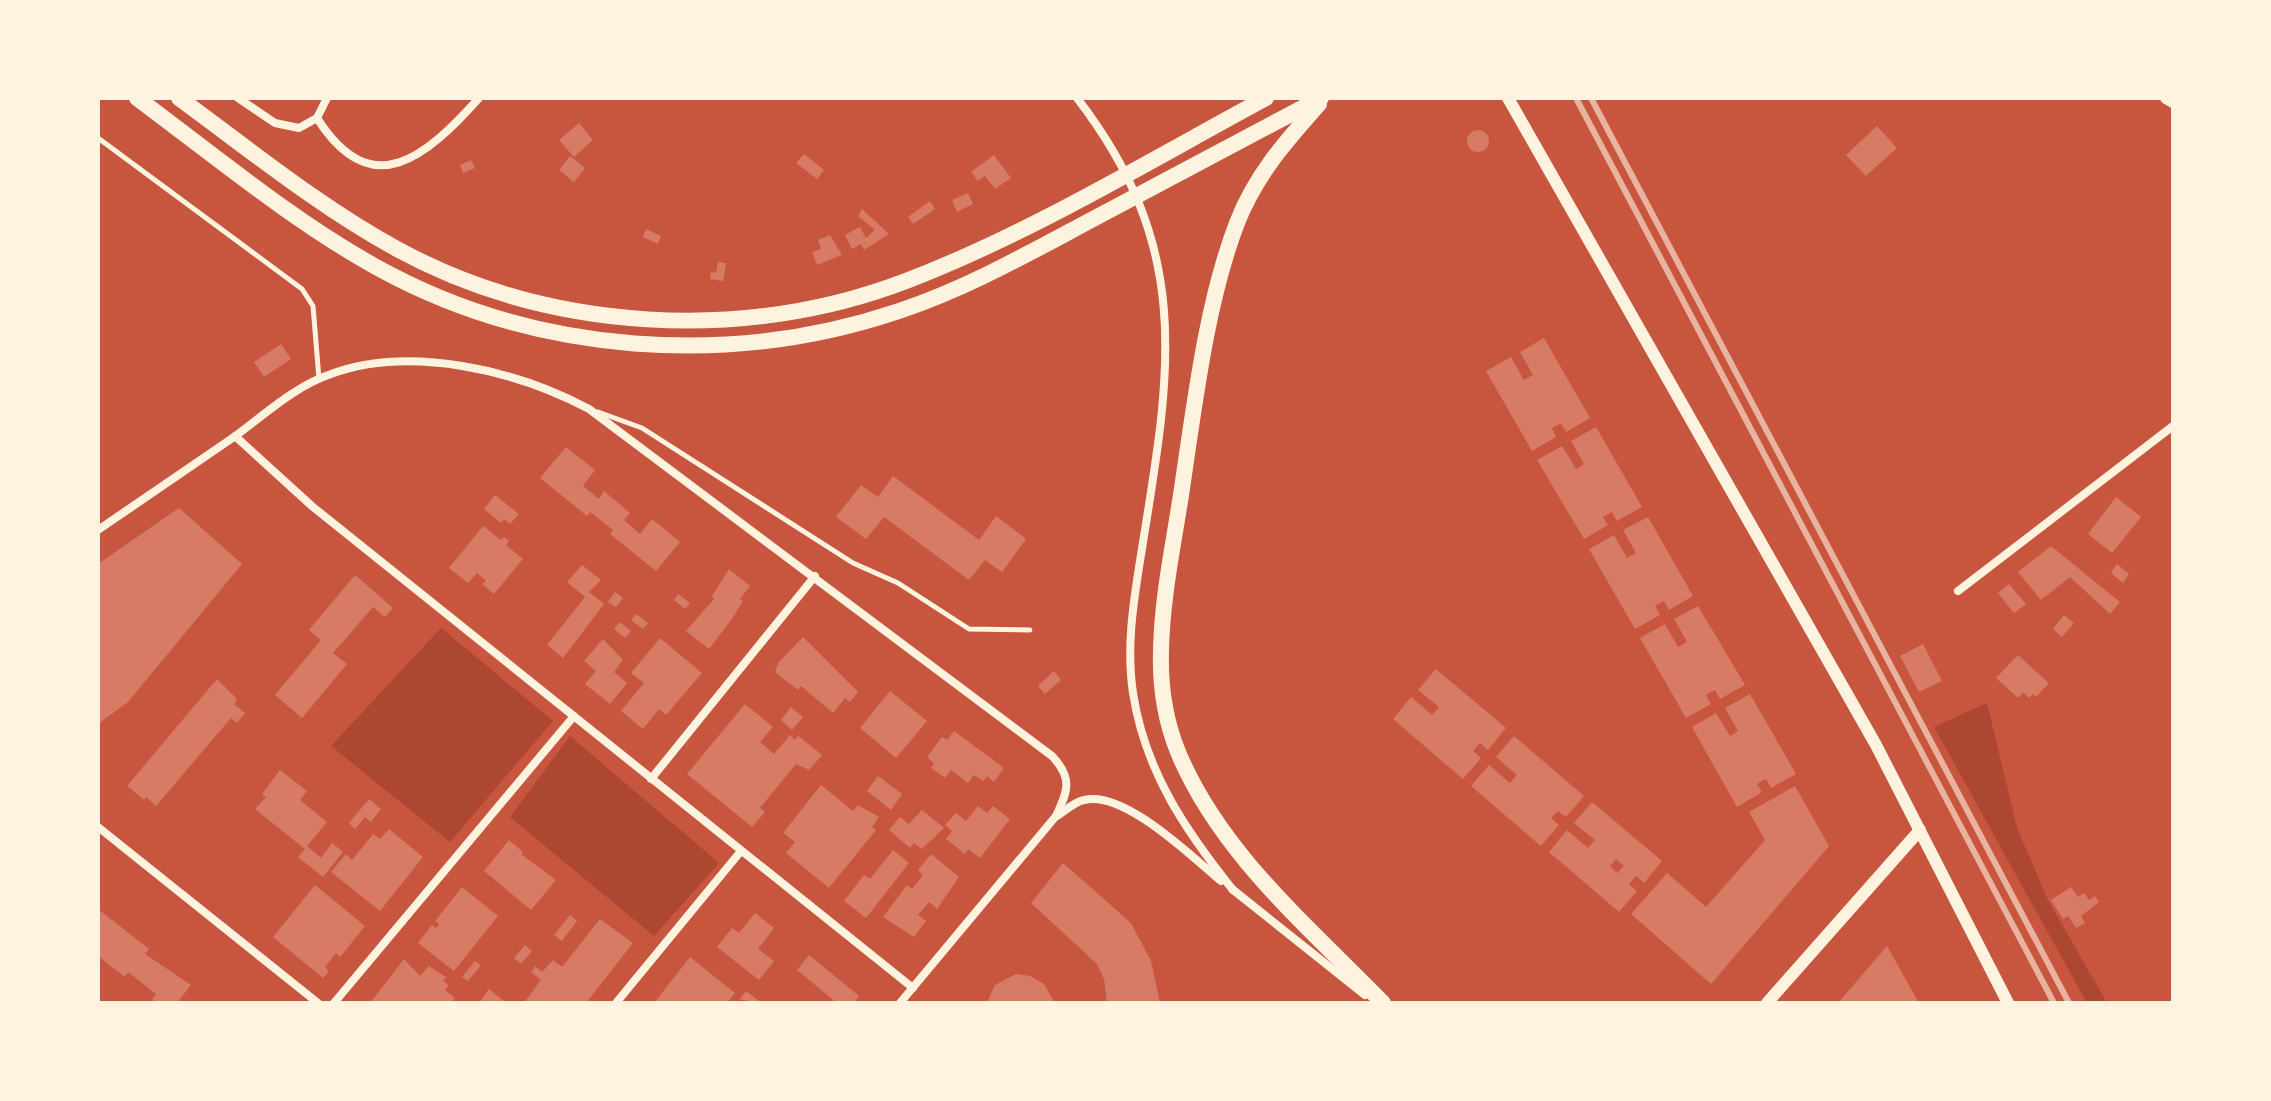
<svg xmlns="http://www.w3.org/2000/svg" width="2271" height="1101" font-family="'Asap Condensed',sans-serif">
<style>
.green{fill:#ae4732}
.building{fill:#d67c66;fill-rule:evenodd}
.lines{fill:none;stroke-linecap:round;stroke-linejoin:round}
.service{stroke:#fff3e0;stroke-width:5}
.minor{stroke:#fff3e0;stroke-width:8}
.tertiary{stroke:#fff3e0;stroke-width:12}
.trunk{stroke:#fff3e0;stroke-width:16}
.rail{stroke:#e9b49f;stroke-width:6}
</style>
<rect width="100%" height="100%" fill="#c8553d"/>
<g class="green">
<path d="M441,628L553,721L450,842L331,746Z"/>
<path d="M1987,703L2017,828L2048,900L2107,1003H2087L1934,727Z"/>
<path d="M570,736L719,863L654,936L510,817Z"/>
</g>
<g class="building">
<path d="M579,123L593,140L574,157L559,140Z"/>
<path d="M1877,126L1897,148L1866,176L1846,155Z"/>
<circle cx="1478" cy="141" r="11"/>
<path d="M804,154L824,170L817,179L796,163Z"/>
<path d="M994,155L1011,178L995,189L985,176L978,181L971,172Z"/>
<path d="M570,156L585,168L574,182L559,170Z"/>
<path d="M471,160L475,168L463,173L460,165Z"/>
<path d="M968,193L973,204L957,212L952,200Z"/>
<path d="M930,201L935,209L913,224L908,217Z"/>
<path d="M862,209L889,234L864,250L861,244L852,249L845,235L860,227L866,238L875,230L858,216Z"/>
<path d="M646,229L661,236L658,244L643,237Z"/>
<path d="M830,235L842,255L817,265L812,252L821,249L818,240Z"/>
<path d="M718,262L726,263L723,281L710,279L711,272L716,273Z"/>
<path d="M1544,338L1590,418L1566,432L1561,423L1552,428L1556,437L1532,451L1486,371L1511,357L1524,380L1533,375L1520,352Z"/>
<path d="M281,344L291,359L264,377L254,362Z"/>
<path d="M1596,427L1642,507L1617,521L1612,512L1603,517L1608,525L1584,539L1537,460L1562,446L1576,469L1584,464L1571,441Z"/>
<path d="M566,447L595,470L583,486L599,499L604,491L630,513L624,520L640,534L652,519L680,542L656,571L610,534L613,530L590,512L587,516L540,478Z"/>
<path d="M893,476L979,540L996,516L1026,539L1002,572L985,560L969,580L884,517L866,539L836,517L861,485L878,497Z"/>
<path d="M495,495L519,514L510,524L504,519L501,523L484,509Z"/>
<path d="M2116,497L2141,517L2112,553L2088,534Z"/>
<path d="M179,508L242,564L128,702L98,724V564Z"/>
<path d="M1648,517L1693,596L1669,610L1664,601L1655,606L1660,615L1635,629L1589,549L1614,535L1627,558L1636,553L1623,530Z"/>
<path d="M483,526L501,540L504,537L509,541L506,545L523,559L494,594L482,584L486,581L477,573L468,583L449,568Z"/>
<path d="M2051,546L2120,602L2110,614L2070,577L2041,600L2018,572Z"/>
<path d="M2117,564L2129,574L2123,583L2111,573Z"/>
<path d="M582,565L601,580L589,592L604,604L563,658L547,645L585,597L567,582Z"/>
<path d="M729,569L750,586L740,599L743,601L734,616L709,649L686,631L714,599L712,596Z"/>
<path d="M355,575L393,608L385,617L373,607L333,653L347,664L302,718L275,695L321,640L309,630Z"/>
<path d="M2009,584L2026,604L2014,613L1998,593Z"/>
<path d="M615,592L623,598L616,607L608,602Z"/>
<path d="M678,594L690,603L685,609L674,600Z"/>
<path d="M1698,606L1745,685L1720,699L1715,690L1706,695L1711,704L1686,718L1640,638L1665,624L1678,647L1687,642L1674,619Z"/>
<path d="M636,614L648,623L643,629L631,620Z"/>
<path d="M2064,615L2074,623L2062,637L2053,629Z"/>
<path d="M620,622L631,631L625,638L614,629Z"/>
<path d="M803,637L858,692L850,702L845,698L833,713L801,686L798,690L775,672L779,662Z"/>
<path d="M660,638L702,673L666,715L659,709L643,729L621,711L644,683L631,673Z"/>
<path d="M603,639L623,660L614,672L627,683L610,704L585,684L596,671L584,661Z"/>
<path d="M1923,644L1942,681L1919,692L1900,656Z"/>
<path d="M2018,655L2049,683L2036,697L2033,694L2029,698L2023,692L2018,698L1996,678Z"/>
<path d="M1436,669L1506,728L1488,750L1480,743L1473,751L1481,758L1463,779L1393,719L1411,697L1432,715L1439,707L1418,690Z"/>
<path d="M1054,671L1061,680L1045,694L1038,686Z"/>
<path d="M217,679L237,699L234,704L245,713L237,723L231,718L156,806L146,797L144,800L127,786Z"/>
<path d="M890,691L927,721L896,758L860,728Z"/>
<path d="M1750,694L1796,774L1771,788L1766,779L1757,784L1762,792L1737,807L1692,727L1716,713L1730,736L1738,731L1725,708Z"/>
<path d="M745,704L773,727L760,742L774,754L790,735L795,740L798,736L822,755L809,770L796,764L760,808L765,812L752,827L687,774Z"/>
<path d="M791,707L803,717L792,730L781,720Z"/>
<path d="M954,731L1004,768L994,782L987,776L983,781L974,775L968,783L951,770L945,778L931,768L934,763L927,757L942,737L947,740Z"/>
<path d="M1514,736L1584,796L1566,817L1558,811L1551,818L1559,825L1541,846L1471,786L1489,765L1510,783L1517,775L1496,757Z"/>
<path d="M280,770L307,791L300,800L327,822L307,846L321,858L332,843L343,852L323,877L298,857L305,849L255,809L266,797L262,794Z"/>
<path d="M878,776L902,794L891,810L867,791Z"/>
<path d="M821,785L853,811L858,805L879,817L872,827L876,830L829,888L786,853L795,842L783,833Z"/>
<path d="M1795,786L1829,846L1711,984L1631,914L1667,873L1706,907L1765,840L1749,812Z"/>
<path d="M369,799L381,809L371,822L365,817L355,829L349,823Z"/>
<path d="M1592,802L1662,861L1644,883L1636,876L1629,884L1637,891L1619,912L1549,852L1567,830L1588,848L1595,840L1574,823ZM1616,859L1624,866L1617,873L1610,866Z"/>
<path d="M978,806L987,813L993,806L1010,819L980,858L968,849L965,854L946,839L952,831L945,825L956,813L966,821Z"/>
<path d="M922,810L944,828L922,849L914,843L910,848L889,830L900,817L909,824Z"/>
<path d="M389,829L423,857L380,911L331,872L346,854L352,860L373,834L380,839Z"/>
<path d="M509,840L523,852L521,854L556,880L531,910L484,871Z"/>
<path d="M893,850L909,863L866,918L844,901L864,875L870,879Z"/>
<path d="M931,854L959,877L937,909L929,902L918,915L926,921L914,937L883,917L907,885L912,889L923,875L918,870Z"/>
<path d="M1063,863L1131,923L1151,961L1160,1003H1107L1104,979L1097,964L1031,903Z"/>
<path d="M315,885L365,926L340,957L336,953L325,967L329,971L323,978L273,937Z"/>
<path d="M462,887L498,916L454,971L418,943L432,925L436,928L439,924L435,921Z"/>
<path d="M2071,887L2078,897L2084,893L2089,900L2095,896L2099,902L2081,916L2085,923L2076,928L2068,916L2063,919L2051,900Z"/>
<path d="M98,909L149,949L145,954L191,985L177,1003H157L152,999L156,994L128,972L125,977L98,956Z"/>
<path d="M755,913L774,928L758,949L774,961L759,980L717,947L732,928L739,933Z"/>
<path d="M570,915L577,921L562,941L554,935Z"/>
<path d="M600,919L633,943L586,1003H524L541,980L531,972L535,966L542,972L553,960L562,967Z"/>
<path d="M525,945L532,951L521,964L514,958Z"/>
<path d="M1887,946L1919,1003H1838Z"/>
<path d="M809,955L859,996L854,1003H837L797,970Z"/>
<path d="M690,957L735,993L727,1003H654Z"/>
<path d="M404,959L420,976L429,966L446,977L443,981L449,985L445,990L455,998L451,1003H370Z"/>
<path d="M475,961L481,965L468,981L462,977Z"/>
<path d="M1016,974L1030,976L1044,984L1055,1003H987L995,985Z"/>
<path d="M489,989L506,1003H479Z"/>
<path d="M746,991L759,1001L757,1003L740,999Z"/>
</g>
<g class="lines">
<g class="service">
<path d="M98,138L302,289L313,306L319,379"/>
<path d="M598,412L642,428L853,563L898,583L969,629L1030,630"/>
</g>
<g class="minor">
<path d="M238,98L275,123L299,128L317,118L327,98"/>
<path d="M1077,98C1191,246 1172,364 1144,536C1136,588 1125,640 1133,693C1145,771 1185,830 1233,890"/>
<path d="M317,118C372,205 427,156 479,98"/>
<path d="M235,436L313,507L913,988"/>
<path d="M98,530C143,499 189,468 234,437C264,415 295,386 331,374C410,345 516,370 589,409L1052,756C1073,778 1068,791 1056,816L900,1003"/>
<path d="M1958,591L2173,426"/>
<path d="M651,779L815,576"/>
<path d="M1057,816C1065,811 1074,802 1084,800C1124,790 1191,856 1221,881"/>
<path d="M98,827L318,1003"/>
<path d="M1232,889L1365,995"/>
<path d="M334,1003L574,716"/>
<path d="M616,1003L741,851"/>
</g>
<g class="tertiary">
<path d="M1508,98L1876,745L2008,1003"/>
<path d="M2166,98L2173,102"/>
<path d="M1767,1003L1920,830"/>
</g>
<g class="trunk">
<path d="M137,98C215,156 293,221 378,268C536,355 730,368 899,311C968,288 1031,252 1095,218C1170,178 1245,138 1321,98"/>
<path d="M179,98C250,150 320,207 397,249C549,332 744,343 906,281C1029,234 1149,161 1266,98"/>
<path d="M1319,104C1286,141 1255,176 1237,223C1206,303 1194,409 1181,495C1173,547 1162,598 1161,651C1160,684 1165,720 1178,752C1220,853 1308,926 1383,1003"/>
</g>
<g class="rail">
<path d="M1576,98L2054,1003"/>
<path d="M1591,98L2069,1003"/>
</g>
</g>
<rect width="2271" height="1101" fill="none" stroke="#fff3e0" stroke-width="200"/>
</svg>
